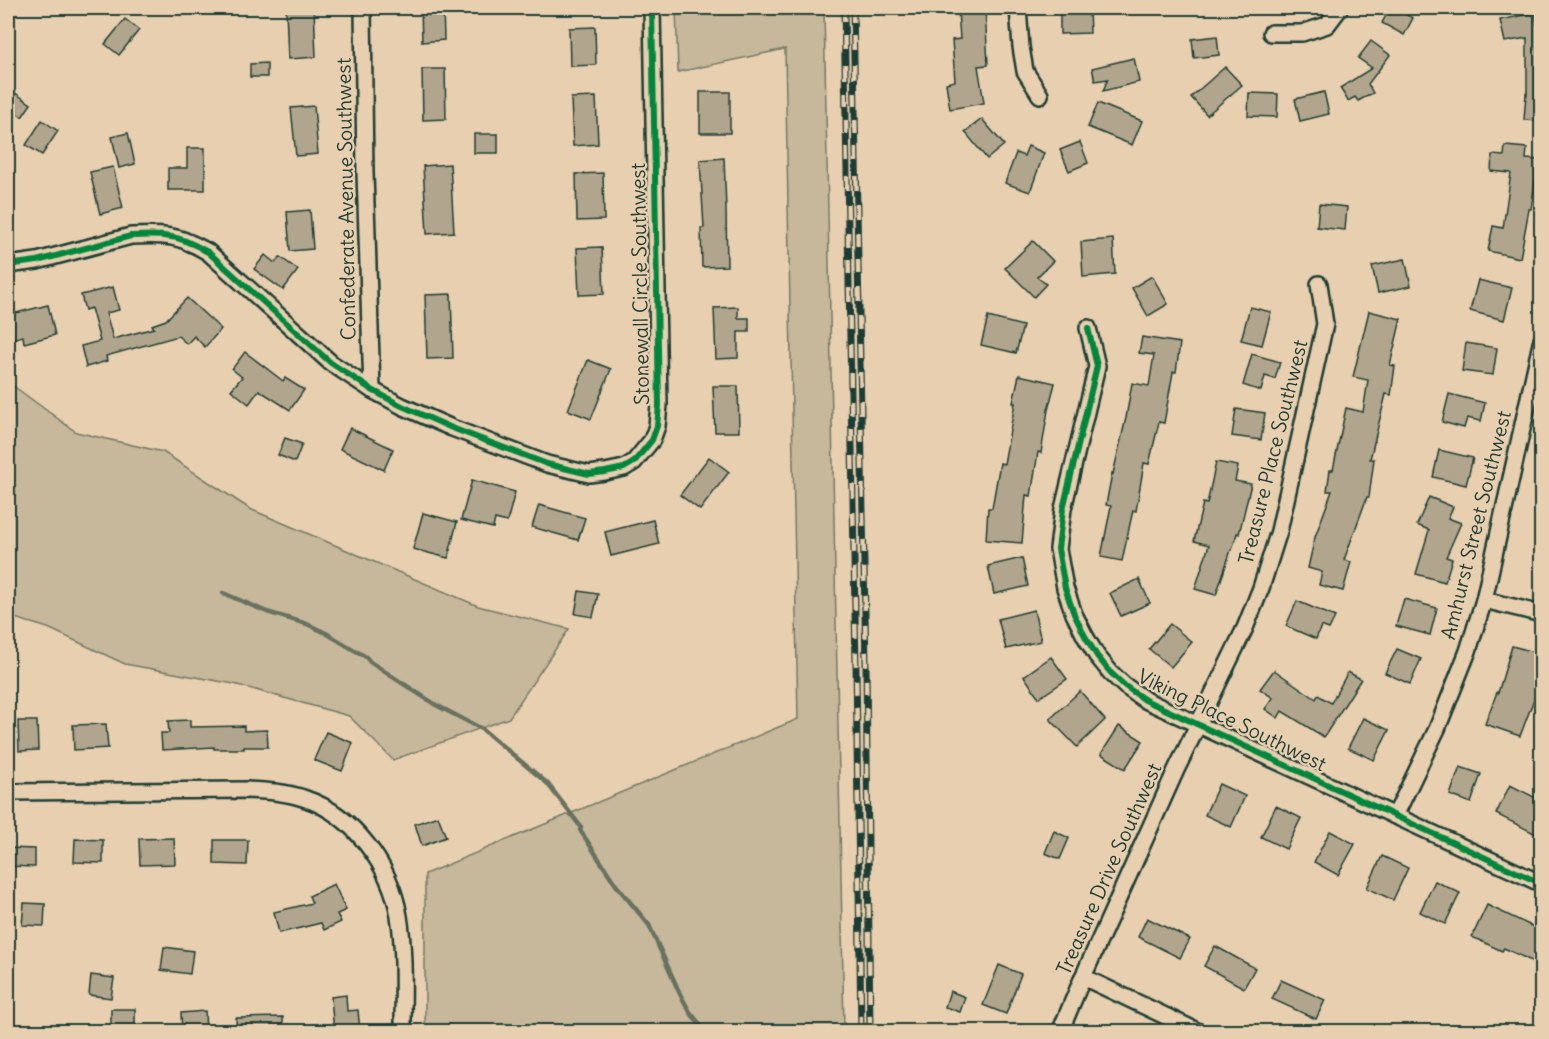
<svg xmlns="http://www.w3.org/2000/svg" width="1549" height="1039" font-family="Delius,sans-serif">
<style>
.green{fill:#c7b79b;stroke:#737a68;stroke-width:1.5}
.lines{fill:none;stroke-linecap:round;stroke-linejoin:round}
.stream{stroke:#687261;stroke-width:4.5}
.building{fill:#b1a68d;stroke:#1f3d34;stroke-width:1.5}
.minor-casing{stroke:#1f3d34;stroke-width:20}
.minor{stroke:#e8cfb0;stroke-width:15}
.rail-casing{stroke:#1f3d34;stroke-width:7}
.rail{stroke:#e8cfb0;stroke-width:4.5;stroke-dasharray:14;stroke-linecap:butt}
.cycleway-casing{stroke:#e8cfb0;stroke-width:10}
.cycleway{stroke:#00873e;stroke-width:6}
.labels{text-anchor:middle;stroke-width:4.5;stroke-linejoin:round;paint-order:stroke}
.street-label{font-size:20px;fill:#1f3d34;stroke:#e8cfb0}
</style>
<rect width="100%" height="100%" fill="#e8cfb0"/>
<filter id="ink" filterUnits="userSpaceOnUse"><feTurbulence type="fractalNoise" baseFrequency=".0167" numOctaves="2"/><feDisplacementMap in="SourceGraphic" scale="12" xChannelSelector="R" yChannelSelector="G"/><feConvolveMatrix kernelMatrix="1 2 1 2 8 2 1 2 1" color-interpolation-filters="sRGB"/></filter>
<g filter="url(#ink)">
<g class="green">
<path d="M676,8H824L844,1031H425V874L798,719L785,49L678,72Z"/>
<path d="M8,382L76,432L163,452L250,509L478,606L569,629L509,718L393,760L349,716L234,684L125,664L48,628L8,616Z"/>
</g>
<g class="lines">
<path class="stream" d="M223,593L267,612L307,624L326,633L366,657L370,662L436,705L482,729L547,783L581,827L580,830L616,885L649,925L680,994L690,1012L706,1032"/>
</g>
<g class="building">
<path d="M286,8H314L316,57L288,59Z"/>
<path d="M421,8H443L444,40L422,42Z"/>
<path d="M1390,8H1393L1413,18L1404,35L1382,23Z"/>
<path d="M985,9L988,65L978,66L984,103L950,109L946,83L955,81L952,40L960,39L958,10Z"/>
<path d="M1060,10H1089L1090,33L1060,34Z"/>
<path d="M1535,13L1537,25H1542V121L1524,120L1526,94L1527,95V38L1505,42L1500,20Z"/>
<path d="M125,19L139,30L119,55L105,44Z"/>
<path d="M595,27L596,65L570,66L569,28Z"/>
<path d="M1217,36L1219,55L1194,58L1192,39Z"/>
<path d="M1371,41L1390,55L1368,84L1373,93L1358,101L1355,97L1348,101L1340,88L1372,68L1358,58Z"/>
<path d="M1134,58L1139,82L1103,91L1108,79L1095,81L1092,68Z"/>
<path d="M267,63V77H250V64Z"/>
<path d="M1225,67L1242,85L1207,115L1191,97Z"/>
<path d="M422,69H445L446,119L423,120Z"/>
<path d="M8,88L31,104L22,117L8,107Z"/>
<rect x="700" y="92" width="30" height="41"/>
<path d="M1324,92L1329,114L1300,121L1295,99Z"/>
<path d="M1249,93L1278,94L1277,117L1248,116Z"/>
<path d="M596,97L598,144L573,146L571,98Z"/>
<path d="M1098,103L1142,121L1132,145L1088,127Z"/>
<path d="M314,106L318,154L296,156L291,108Z"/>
<path d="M982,119L1004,145L987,159L965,132Z"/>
<path d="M42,120L58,131L42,155L26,145Z"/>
<path d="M128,133L135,164L119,168L112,137Z"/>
<rect x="474" y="134" width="24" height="19"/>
<path d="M1080,142L1088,163L1069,171L1060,150Z"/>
<path d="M1028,146L1044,153L1030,192L1005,183L1016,153L1024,156Z"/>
<path d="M1505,146L1527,148L1526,159L1541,160L1540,176L1536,175L1531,209H1529L1520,258L1488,251L1493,226L1503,228L1511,173L1491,171L1492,155L1504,156Z"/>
<path d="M187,148H205V190H168V168H187Z"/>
<path d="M724,158L726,209L727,266L702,267L701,228H704L700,160Z"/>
<path d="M450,164L454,232L427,234L423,166Z"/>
<path d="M113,167L123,208L100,214L90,172Z"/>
<path d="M603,173L604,220L577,221L576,174Z"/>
<path d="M1319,204L1347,207L1345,230L1317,227Z"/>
<path d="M310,210L313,249L290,251L287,212Z"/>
<path d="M1113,239L1115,274L1083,277L1081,242Z"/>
<path d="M1033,241L1053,261L1037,277L1046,284L1034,297L1005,268Z"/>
<path d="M602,247L604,294L579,295L577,248Z"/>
<path d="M265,255L275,263L280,257L298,270L283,290L254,269Z"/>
<path d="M1405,259L1411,286L1378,293L1372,266Z"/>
<path d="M1152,276L1168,304L1148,316L1132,288Z"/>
<path d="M1478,280L1512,288L1504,320L1470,311Z"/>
<path d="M113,287L119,310L106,313L113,339L154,328L152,325L166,320L187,298L221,329L205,347L194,336L187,344L178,336L106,356L107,361L86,367L81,346L100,341L91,308L85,310L81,295Z"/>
<path d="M451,294L453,358L427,359L425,295Z"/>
<path d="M48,305L55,335L24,343L23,336L8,340V315Z"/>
<path d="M738,307V318H749V332H738V358L716,359L714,308Z"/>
<path d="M1250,307L1271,312L1262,345L1241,340Z"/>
<path d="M1369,311L1401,319L1390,365L1395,366L1391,395L1386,394L1370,459H1374L1369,497H1367L1344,560L1351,562L1343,591L1319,585L1322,572L1308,568L1315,537L1332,491H1327L1330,470H1333L1346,408L1363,412L1368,380L1353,377Z"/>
<path d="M988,317L1023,326L1016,353L981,345Z"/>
<path d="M1142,337L1180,343L1176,372H1173L1164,423L1159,422L1149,464L1144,463L1136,511L1133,510L1122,561L1101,557L1111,506L1106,505L1112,473L1113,474L1126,418L1132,383L1149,386L1154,355L1139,353Z"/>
<path d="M1466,343L1497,348L1493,375L1462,371Z"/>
<path d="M245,352L283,381L285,378L304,390L290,410L259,390L249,404L231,390L242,377L232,369Z"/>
<path d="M1252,354L1280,362L1275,379L1265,376L1261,391L1243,385Z"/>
<path d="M588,360L611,369L591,419L568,410Z"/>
<path d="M1019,375L1055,383L1048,410L1041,453L1038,452L1031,496L1026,495L1022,543L986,540L988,508H992L1000,463L1004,464L1015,403H1013Z"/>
<path d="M713,386H738L739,432H715Z"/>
<path d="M1449,394L1485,403L1481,421L1467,418L1464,428L1442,422Z"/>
<path d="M1236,409L1265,413L1261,440L1232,436Z"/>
<path d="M350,428L393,449L384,470L340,449Z"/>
<path d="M285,438L302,444L295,462L278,455Z"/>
<path d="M1439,450L1473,458L1466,485L1433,477Z"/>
<path d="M709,457L729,472L700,510L680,495Z"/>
<path d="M1216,462L1238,466L1235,481L1251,484L1239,534L1237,533L1232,550H1231L1216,595L1195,589L1209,545L1194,541L1203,503L1207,504Z"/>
<path d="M472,480L515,492L507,522L495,519L493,528L461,520Z"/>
<path d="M1429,497L1453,507L1448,518L1461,523L1446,557L1452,559L1445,582L1416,574L1429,530L1417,525Z"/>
<path d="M539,505L585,518L578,540L532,527Z"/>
<path d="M423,513L457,522L448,558L413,549Z"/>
<path d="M653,520L659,544L611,556L605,532Z"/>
<path d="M1022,558L1028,586L994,594L988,566Z"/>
<path d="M1139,579L1150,603L1121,616L1110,593Z"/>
<path d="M579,591L598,594L593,617L575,614Z"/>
<path d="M1404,599L1437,608L1430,635L1396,626Z"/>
<path d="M1297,601L1335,617L1329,629L1321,626L1316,639L1286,626Z"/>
<path d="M1034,610L1041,641L1006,649L998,619Z"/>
<path d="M1170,624L1192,642L1171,667L1149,649Z"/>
<path d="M1512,646L1542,654V678L1520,736L1485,724L1497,692L1498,693Z"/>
<path d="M1397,649L1421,659L1410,684L1385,673Z"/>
<path d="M1051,657L1067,679L1039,698L1024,676Z"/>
<path d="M1274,670L1316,699L1318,695L1331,703L1348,672L1361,679L1324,737L1282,711L1278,718L1265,709L1273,698L1260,689Z"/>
<path d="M1080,691L1105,720L1077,747L1050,719Z"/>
<path d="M1363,718L1389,730L1374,760L1348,748Z"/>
<path d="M190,720V727L244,726V731L267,730L268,747H244V749H214V747L162,750L161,733H169L168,721Z"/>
<path d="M18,721H37L38,750L19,751Z"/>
<path d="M106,724L108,748L74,750L73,725Z"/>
<path d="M1119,726L1143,741L1125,769L1101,754Z"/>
<path d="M326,732L353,743L342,771L314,760Z"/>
<path d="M1460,767L1481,774L1471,803L1450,795Z"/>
<path d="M1219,784L1245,796L1231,827L1205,815Z"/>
<path d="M1510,785L1542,801V837L1496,814Z"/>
<path d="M1276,806L1301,818L1286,849L1261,837Z"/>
<path d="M438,816L446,837L422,846L415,824Z"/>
<path d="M1054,831L1069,838L1060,859L1045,853Z"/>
<path d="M1330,831L1355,844L1338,875L1314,862Z"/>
<path d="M174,838L175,864L140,865L139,839Z"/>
<path d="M75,839L103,840V863L74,862Z"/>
<path d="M214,840H248L247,865L214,864Z"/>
<path d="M8,848L35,849V867L8,866Z"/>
<path d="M1382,856L1408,868L1393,900L1367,888Z"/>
<path d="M1435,881L1460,893L1445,924L1420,912Z"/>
<path d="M334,884L346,910L337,914L341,922L324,930L321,923L279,933L274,912L312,903L309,896Z"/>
<path d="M24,903L45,904L44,926L22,925Z"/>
<path d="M1487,905L1542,931V966L1504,948L1502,951L1472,937Z"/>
<path d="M1147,918L1190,939L1180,958L1138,937Z"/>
<path d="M1215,946L1255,968L1244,988L1204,966Z"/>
<path d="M164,947L193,951L190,974L161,970Z"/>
<path d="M999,965L1021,974L1006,1014L983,1005Z"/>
<path d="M91,975L114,978L111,998L89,995Z"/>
<path d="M1281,980L1325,1000L1316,1019L1272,999Z"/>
<path d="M950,991L965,997L960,1012L945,1007Z"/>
<path d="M346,995L347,1011L358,1010L360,1032H334L331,997Z"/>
<rect x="111" y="1009" width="24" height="23"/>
<path d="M205,1011L206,1032H182L181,1013Z"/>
<path d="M283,1017V1032H237L236,1018Z"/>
</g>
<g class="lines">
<defs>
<g id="minor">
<path d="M363,8L365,173L372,390"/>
<path d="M1018,8L1021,47L1025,71L1040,95"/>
<path d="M1271,33H1302L1327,25L1340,8"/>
<path d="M8,265L37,261L131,236C150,235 173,234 190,243C196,245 202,249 208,252L331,363L372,390L402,406L452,428L547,464L589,474L605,472L624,468L634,462L652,440L657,426L659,405L652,8"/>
<path d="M1088,328L1097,366L1063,509L1058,549L1065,588L1074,614L1085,636L1097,656L1111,673L1125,686L1145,700L1542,884"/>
<path d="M1484,600L1542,614"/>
<path d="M8,792L246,790C266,791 287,792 306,799C354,815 391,867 399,916C405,954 403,993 403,1032"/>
<path d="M1395,816L1437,729L1468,651L1484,600L1542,339"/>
<path d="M1083,977L1199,1032"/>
<path d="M1060,1032L1083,977L1176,770L1245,628L1261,588L1279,531L1325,324L1319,284"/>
</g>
</defs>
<use href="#minor" class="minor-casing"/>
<use href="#minor" class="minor"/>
<defs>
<g id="rail">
<path d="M844,8L856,666L861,1032"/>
<path d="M853,8L866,665L870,1032"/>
</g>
</defs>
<use href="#rail" class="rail-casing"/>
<use href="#rail" class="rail"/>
<defs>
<g id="cycleway">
<path d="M8,265L37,261L131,236C150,235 173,234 190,243C196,245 202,249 208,252L331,363L372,390L402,406L452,428L547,464L589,474L605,472L624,468L634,462L652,440L657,426L659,405L652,8"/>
<path d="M1088,328L1097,366L1063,509L1058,549L1065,588L1074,614L1085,636L1097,656L1111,673L1125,686L1145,700L1542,884"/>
</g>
</defs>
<use href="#cycleway" class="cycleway-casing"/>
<use href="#cycleway" class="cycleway"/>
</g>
</g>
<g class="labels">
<g class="street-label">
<text transform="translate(346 199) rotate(-91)" y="7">Confederate Avenue Southwest</text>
<text transform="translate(640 284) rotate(-91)" y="7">Stonewall Circle Southwest</text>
<text transform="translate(1273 452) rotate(-76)" y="7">Treasure Place Southwest</text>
<text transform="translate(1476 525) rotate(-76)" y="7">Amhurst Street Southwest</text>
<text transform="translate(1232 720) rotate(26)" y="7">Viking Place Southwest</text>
<text transform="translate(1109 869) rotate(-66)" y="7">Treasure Drive Southwest</text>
</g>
</g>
<rect width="1549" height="1039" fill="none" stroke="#e8cfb0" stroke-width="30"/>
<rect x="15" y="15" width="1519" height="1009" fill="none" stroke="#1f3d34" stroke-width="2" filter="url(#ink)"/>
</svg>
